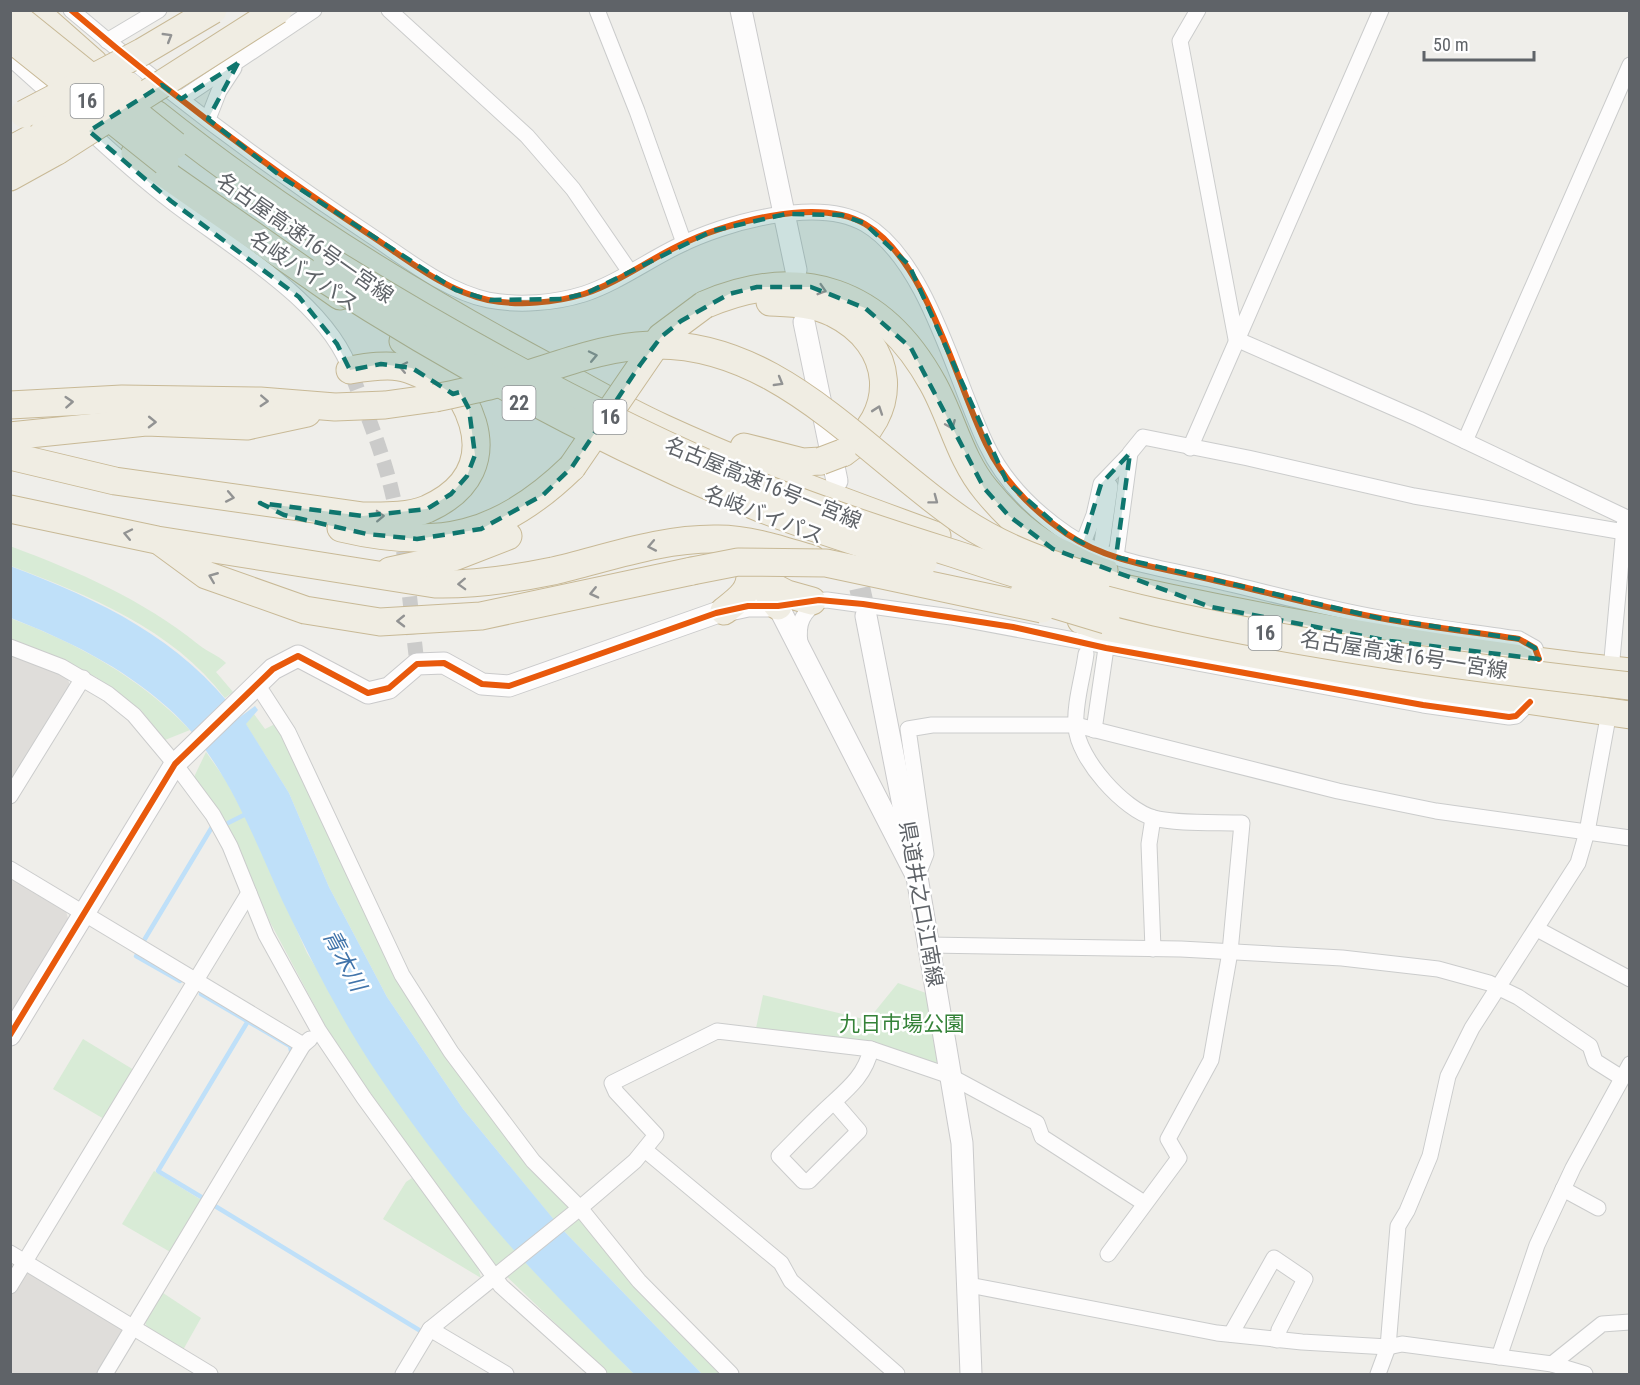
<svg xmlns="http://www.w3.org/2000/svg" width="1640" height="1385" font-family="'Roboto Condensed','Noto Sans JP',sans-serif">
<style>
.industrial{fill:#dfddda}
.green{fill:#d8ebd6}
.water{fill:#bfe0f9}
.lines{fill:none;stroke-linecap:round;stroke-linejoin:round}
.stream{stroke:#bfe0f9;stroke-width:4.5}
.street-tunnel{stroke:#cbcbca;stroke-width:15;stroke-dasharray:15 8;stroke-linecap:butt}
.secondary-tunnel{stroke:#cbcbca;stroke-width:21;stroke-dasharray:21 10;stroke-linecap:butt}
.street-casing{stroke:#cbcccc;stroke-width:17}
.secondary-casing{stroke:#cacacb;stroke-width:23}
.highway-casing{stroke:#c8b996;stroke-width:29}
.street{stroke:#fdfcfc;stroke-width:15}
.secondary{stroke:#fdfcfc;stroke-width:21}
.highway{stroke:#f0ede3;stroke-width:27}
.highway-bridge-casing{stroke:#c8b996;stroke-width:29;stroke-linecap:butt}
.highway-bridge{stroke:#f0ede3;stroke-width:27}
.cycleway-casing{stroke:#fff;stroke-width:10}
.cycleway{stroke:#e8590c;stroke-width:6}
.oneway{stroke:#929393}
.marked{fill:#0f766e;fill-opacity:0.2;stroke:#0f766e;stroke-width:4.5;stroke-dasharray:12 8;stroke-linejoin:round}
.labels{text-anchor:middle;stroke-width:5;stroke-linejoin:round;paint-order:stroke}
.shield{fill:#fff;stroke:#8f9295;stroke-width:1.5}
.shield-label{font-size:20px;font-weight:bold;fill:#5f6368}
.street-label{font-size:21px;fill:#5f6368;stroke:#fff}
.park-label{font-size:21px;fill:#348238;stroke:#fff}
.water-label{font-size:22px;font-style:italic;fill:#4174aa;stroke:#fff}
</style>
<rect width="100%" height="100%" fill="#efeeea"/>
<g class="industrial">
<path d="M11,654L67,677L70,685L11,784Z"/>
<path d="M11,877L66,911L69,922L11,1019Z"/>
<path d="M32,1272L120,1325L123,1335L99,1374H11L10,1295L23,1275Z"/>
</g>
<g class="green">
<path d="M10,546C79,572 142,599 199,645C208,652 218,655 226,663L216,672L233,692L225,698C173,629 88,595 11,566Z"/>
<path d="M10,618C79,644 139,677 190,730L165,740L141,710L96,677L11,639Z"/>
<path d="M254,714L265,729L275,724L305,778L359,902L397,974L570,1208L554,1220L463,1109L387,997L329,887L289,793L245,723Z"/>
<path d="M206,752L225,779L250,825L307,953L408,1116L452,1175L521,1258L634,1374H608L498,1268L382,1112L327,1029L270,922L232,836L194,777Z"/>
<path d="M898,983L926,993L942,1067L871,1044L756,1028L763,995L868,1020Z"/>
<path d="M83,1039L134,1070L104,1119L53,1089Z"/>
<path d="M154,1171L203,1201L172,1253L122,1224Z"/>
<path d="M412,1178C436,1207 472,1241 481,1278L383,1219L406,1182Z"/>
<path d="M578,1216L727,1374H702L560,1227Z"/>
<path d="M160,1291L201,1318L183,1350L147,1327L143,1318Z"/>
</g>
<path class="water" d="M10,566C102,601 179,637 240,717L255,706L258,710L246,724L289,793L329,887L387,997L463,1109L560,1227L702,1374H634C596,1336 558,1298 522,1259C470,1202 422,1139 379,1076C341,1020 311,960 282,900C251,832 224,757 167,707C121,666 67,640 11,618Z"/>
<g class="lines">
<g class="stream">
<path d="M228,823L250,812"/>
<path d="M143,942L212,827"/>
<path d="M136,956L180,981"/>
<path d="M201,994L290,1046L292,1055"/>
<path d="M203,1198L158,1171L248,1021"/>
<path d="M215,1206L419,1330"/>
</g>
<path class="street-tunnel" d="M352,375C368,417 385,458 394,501C406,552 410,603 416,655"/>
<path class="secondary-tunnel" d="M853,558L866,616"/>
<defs>
<g id="street">
<path d="M71,10C167,92 268,168 373,237C409,261 446,291 488,300C519,306 555,303 584,294C617,283 647,261 678,246C724,223 817,196 865,224C927,260 955,380 986,444C1004,482 1032,510 1067,534C1108,562 1162,568 1209,579C1266,592 1323,608 1380,618C1426,627 1473,632 1519,639L1535,648L1539,659"/>
<path d="M389,10L527,136L573,189L630,272"/>
<path d="M597,10L637,111L684,243"/>
<path d="M1198,10L1180,41L1236,339L1419,419L1625,517L1611,670"/>
<path d="M107,41L159,10"/>
<path d="M10,58L59,102"/>
<path d="M181,99L314,10"/>
<path d="M208,119L219,91L234,68"/>
<path d="M85,127C113,153 142,179 172,202C229,246 331,304 352,375"/>
<path d="M1465,441L1630,65"/>
<path d="M1190,448L1381,10"/>
<path d="M1083,543L1094,515L1101,484L1129,455"/>
<path d="M1102,543L1110,486"/>
<path d="M1116,557L1130,453L1143,437L1248,458L1414,496L1630,533"/>
<path d="M805,601L827,600L951,617L1423,705L1509,717L1516,716L1530,702"/>
<path d="M800,643C797,622 803,613 819,600"/>
<path d="M10,647L62,667L108,694L134,715L175,764L213,815L230,846L266,935L319,1031L364,1098L501,1286L599,1374"/>
<path d="M1086,654C1083,677 1074,704 1076,727C1078,759 1124,810 1154,818C1175,824 1219,822 1242,823L1230,952L1211,1060L1168,1139L1179,1158L1108,1254"/>
<path d="M257,684L288,732L402,975L451,1052L533,1161L580,1208L639,1281L731,1374"/>
<path d="M1094,730L1106,648"/>
<path d="M10,796L83,678"/>
<path d="M10,869L303,1045L310,1039"/>
<path d="M917,877L926,854L908,729L932,725H1076L1338,791L1436,811L1630,838"/>
<path d="M1537,929L1630,979"/>
<path d="M929,945L1181,949L1342,958L1438,969L1489,983L1518,997L1590,1046L1595,1061L1622,1078"/>
<path d="M1153,949L1149,844L1153,818"/>
<path d="M834,1102L859,1131L809,1181H803L779,1156C794,1141 809,1125 825,1110C845,1091 865,1077 871,1049"/>
<path d="M645,1150L781,1263L791,1281L897,1374"/>
<path d="M1563,1189L1598,1208"/>
<path d="M10,1253L210,1374"/>
<path d="M969,1285L1217,1333L1302,1342L1388,1347L1402,1344L1552,1364L1585,1374"/>
<path d="M10,1286L249,893"/>
<path d="M430,1329L506,1374"/>
<path d="M1231,1334L1274,1258L1305,1279L1279,1330L1277,1340"/>
<path d="M1499,1357L1537,1245L1573,1168L1630,1064"/>
<path d="M1552,1364L1602,1324L1630,1322"/>
<path d="M105,1374L303,1045"/>
<path d="M403,1374L430,1329L580,1208L635,1161L656,1135L616,1092L612,1083L717,1031L871,1049L950,1076L1037,1123L1042,1137L1144,1203"/>
<path d="M1378,1374L1388,1347L1398,1226L1407,1211L1430,1156L1448,1076L1472,1028L1578,863L1587,832L1609,712"/>
</g>
<g id="secondary">
<path d="M741,10L796,270"/>
<path d="M804,322L837,481"/>
<path d="M866,616L917,877L962,1143L971,1374"/>
<path d="M10,1035L175,764L273,669L298,656L368,693L389,688L417,664L444,663L482,684L509,686L716,613L748,606H778L917,877"/>
</g>
<g id="highway">
<path d="M34,10L94,63"/>
<path d="M156,114C279,212 412,295 551,369C588,389 625,411 663,428C752,469 845,502 937,536"/>
<path d="M10,150L44,132"/>
<path d="M135,153L340,296"/>
<path d="M10,177L57,151"/>
<path d="M770,302C791,303 814,303 833,313C896,344 901,414 843,453"/>
<path d="M704,305C801,263 882,291 933,384C952,418 960,459 986,490C1004,512 1028,535 1053,549C1069,558 1088,563 1104,570"/>
<path d="M350,370C392,363 407,363 443,387"/>
<path d="M10,405L122,399L260,401L335,407L385,405L435,398"/>
<path d="M10,436L146,422L247,426L307,413"/>
<path d="M744,447L803,462L821,461"/>
<path d="M10,456L115,481L363,516C384,516 408,517 427,509C518,468 466,377 403,341"/>
<path d="M10,509L157,540L435,584C475,585 514,579 553,571C608,558 661,538 718,539C750,539 782,550 812,559"/>
<path d="M341,528C438,551 500,537 572,467"/>
<path d="M161,542L206,575L305,610L380,622L481,616L692,571"/>
<path d="M728,553C749,565 763,586 778,606"/>
<path d="M390,571L454,557L508,536"/>
<path d="M1074,577C1257,619 1442,652 1630,672"/>
<path d="M760,580L787,594L812,601"/>
<path d="M724,611C738,600 752,591 750,571"/>
<path d="M1081,620L1099,626L1429,686L1630,715"/>
</g>
</defs>
<use href="#street" class="street-casing"/>
<use href="#secondary" class="secondary-casing"/>
<use href="#highway" class="highway-casing"/>
<use href="#street" class="street"/>
<use href="#secondary" class="secondary"/>
<use href="#highway" class="highway"/>
<defs>
<g id="highway-bridge">
<path d="M20,20L175,145"/>
<path d="M10,38L165,162"/>
<path d="M24,114L142,52L213,10"/>
<path d="M44,132L129,86"/>
<path d="M57,151L278,10"/>
<path d="M327,259C467,346 612,425 764,488C826,513 891,534 955,554C1021,576 1088,597 1155,612C1311,647 1471,668 1630,686"/>
<path d="M323,278C461,367 608,446 760,508C813,529 869,546 923,563"/>
<path d="M435,398C454,394 474,390 493,385C540,372 588,351 637,346C770,332 862,452 961,520C1002,548 1051,565 1098,579"/>
<path d="M821,461L842,453"/>
<path d="M572,467L661,337L704,305"/>
<path d="M692,571L738,562L826,563L1042,609"/>
<path d="M1023,595L1106,620"/>
</g>
</defs>
<use href="#highway-bridge" class="highway-bridge-casing"/>
<use href="#highway-bridge" class="highway-bridge"/>
<defs>
<g id="cycleway">
<path d="M71,10C167,92 268,168 373,237C409,261 446,291 488,300C519,306 555,303 584,294C617,283 647,261 678,246C724,223 817,196 865,224C927,260 955,380 986,444C1004,482 1032,510 1067,534C1108,562 1162,568 1209,579C1266,592 1323,608 1380,618C1426,627 1473,632 1519,639L1535,648L1539,659"/>
<path d="M10,1035L175,764L273,669L298,656L368,693L389,688L417,664L444,663L482,684L509,686L716,613L748,606H778L819,600L863,604L1013,627L1106,648L1423,705L1509,717L1516,716L1530,702"/>
</g>
</defs>
<use href="#cycleway" class="cycleway-casing"/>
<use href="#cycleway" class="cycleway"/>
</g>
<defs><path id="oneway-chevron" d="M-2-3.5L2.5 0L-2 3.5" fill="none" stroke-width="1.6" stroke-linecap="round" stroke-linejoin="round" transform="scale(1.5)"/></defs>
<g class="oneway">
<use href="#oneway-chevron" transform="translate(168 37) rotate(-31)"/>
<use href="#oneway-chevron" transform="translate(822 290) rotate(17)"/>
<use href="#oneway-chevron" transform="translate(593 356) rotate(-12)"/>
<use href="#oneway-chevron" transform="translate(403 367) rotate(-168)"/>
<use href="#oneway-chevron" transform="translate(779 382) rotate(30)"/>
<use href="#oneway-chevron" transform="translate(264 401) rotate(3)"/>
<use href="#oneway-chevron" transform="translate(69 402) rotate(-4)"/>
<use href="#oneway-chevron" transform="translate(878 410) rotate(-71)"/>
<use href="#oneway-chevron" transform="translate(152 422) rotate(1)"/>
<use href="#oneway-chevron" transform="translate(951 425) rotate(67)"/>
<use href="#oneway-chevron" transform="translate(230 497) rotate(11)"/>
<use href="#oneway-chevron" transform="translate(934 500) rotate(37)"/>
<use href="#oneway-chevron" transform="translate(380 516) rotate(-2)"/>
<use href="#oneway-chevron" transform="translate(128 534) rotate(-168)"/>
<use href="#oneway-chevron" transform="translate(652 546) rotate(169)"/>
<use href="#oneway-chevron" transform="translate(213 577) rotate(-158)"/>
<use href="#oneway-chevron" transform="translate(462 584) rotate(178)"/>
<use href="#oneway-chevron" transform="translate(594 593) rotate(167)"/>
<use href="#oneway-chevron" transform="translate(401 621) rotate(179)"/>
</g>
<path class="marked" d="M238,63L208,119L283,178L456,290L490,300L562,299L587,293L712,231L786,214L842,215L864,223L909,265L1007,482L1068,535L1083,543L1101,484L1130,453L1116,557L1379,618L1519,639L1535,648L1539,659L1390,641L1211,607L1053,549L1009,516L984,488L911,348L865,308L811,287H757L729,294L681,321L661,337L640,365L572,467L543,495L481,529L417,539L367,534L284,515L260,503L363,516L427,509L451,494L467,476L475,455L469,409L460,392L453,394L412,368L381,364L350,370L337,344L299,297L171,201L89,131L162,85L181,99Z"/>
<g class="labels">
<g class="shield">
<rect x="70.5" y="84" width="33" height="34" rx="4.5"/>
<rect x="502.5" y="386" width="33" height="34" rx="4.5"/>
<rect x="593.5" y="400" width="33" height="34" rx="4.5"/>
<rect x="1248.5" y="616" width="33" height="34" rx="4.5"/>
</g>
<g class="shield-label">
<text x="87" y="108">16</text>
<text x="519" y="410">22</text>
<text x="610" y="424">16</text>
<text x="1265" y="640">16</text>
</g>
<g class="street-label">
<text transform="translate(305 238) rotate(35)" y="7">名古屋高速16号一宮線</text>
<text transform="translate(304 271) rotate(34)" y="7">名岐バイパス</text>
<text transform="translate(763 483) rotate(22)" y="7">名古屋高速16号一宮線</text>
<text transform="translate(764 515) rotate(21)" y="7">名岐バイパス</text>
<text transform="translate(1404 655) rotate(9)" y="7">名古屋高速16号一宮線</text>
<text transform="translate(921 904) rotate(80)" y="7">県道井之口江南線</text>
</g>
<g class="park-label">
<text x="902" y="1031">九日市場公園</text>
</g>
<g class="water-label">
<text transform="translate(345 960) rotate(62)" y="8">青木川</text>
</g>
</g>
<rect width="1640" height="1385" fill="none" stroke="#5f6368" stroke-width="24"/>
<path d="M1424 51v9h110v-9" fill="none" stroke="#5f6368" stroke-width="3"/>
<text x="1433" y="51" font-size="18" fill="#5f6368" stroke="#ffffff" stroke-width="4.5" paint-order="stroke">50 m</text>
</svg>
